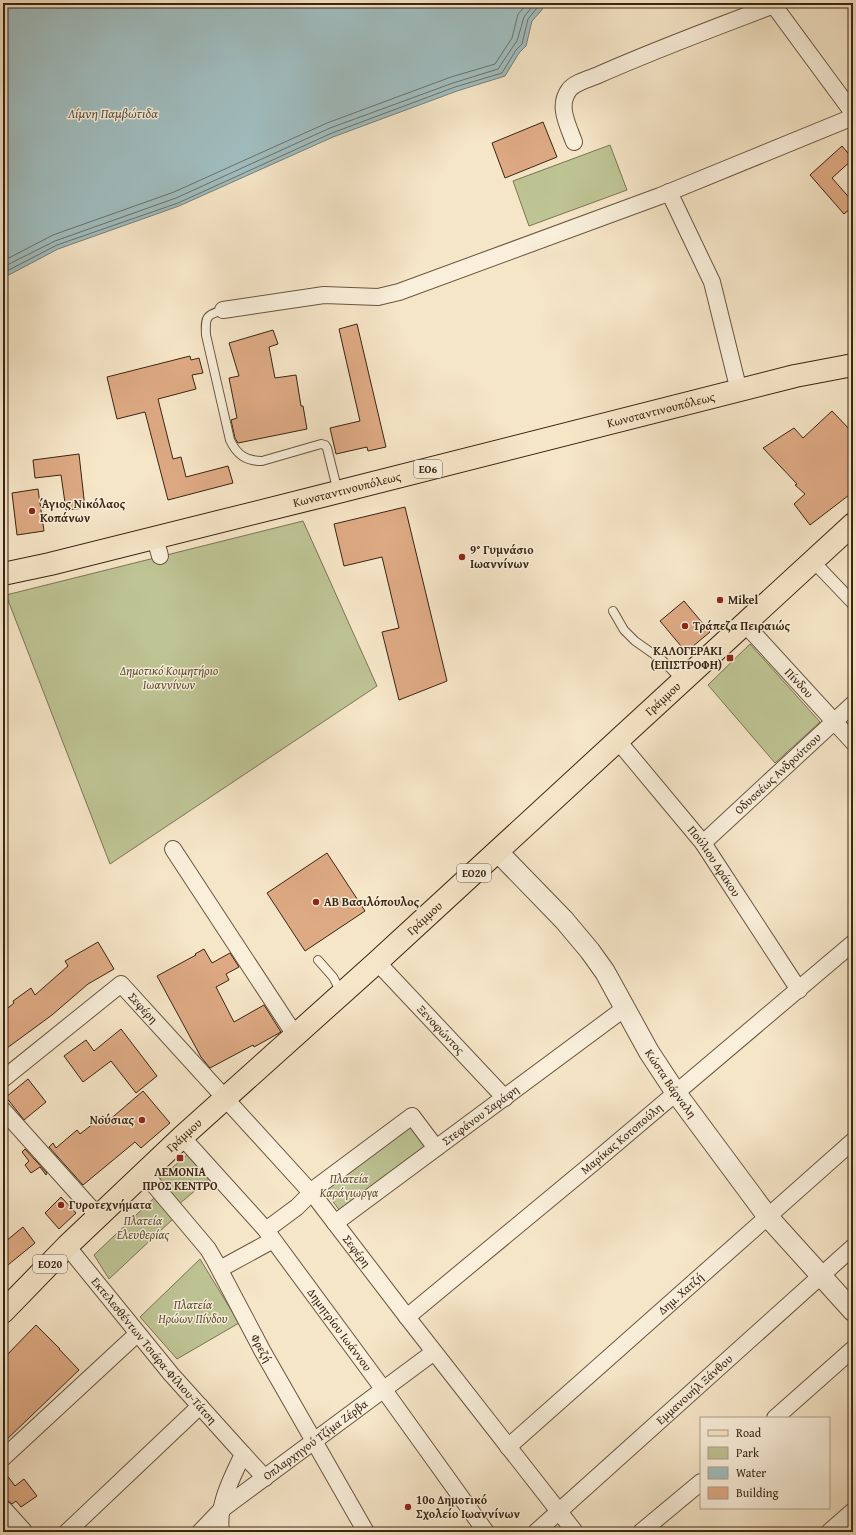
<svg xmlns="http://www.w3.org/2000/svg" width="856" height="1535" font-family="'Gentium Book Plus',serif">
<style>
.green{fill:#bec494;stroke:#7c7453}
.water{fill:#a0bdbf;stroke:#77807a}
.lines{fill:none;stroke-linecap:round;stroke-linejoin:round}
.shore{stroke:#6d7168;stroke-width:1}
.building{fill:#deaa84;stroke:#3a2512}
.service-casing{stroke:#695540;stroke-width:10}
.pedestrian-casing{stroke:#695540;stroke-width:14}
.minor-casing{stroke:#695540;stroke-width:18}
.tertiary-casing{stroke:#695540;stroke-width:22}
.primary-casing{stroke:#3a2512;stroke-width:24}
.service{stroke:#f9efdb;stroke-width:8}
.pedestrian{stroke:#f9efdb;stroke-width:12}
.minor{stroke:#f9efdb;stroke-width:16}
.tertiary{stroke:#f9efdb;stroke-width:20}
.primary{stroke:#f6e6c8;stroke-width:22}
.poi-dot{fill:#8f2418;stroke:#f9efdb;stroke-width:1.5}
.labels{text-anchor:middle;stroke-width:3;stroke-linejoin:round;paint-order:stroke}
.shield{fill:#f9efdb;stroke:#73624e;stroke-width:1}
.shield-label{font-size:11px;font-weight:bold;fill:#3a2512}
.street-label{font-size:12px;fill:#3a2512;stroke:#f9efdb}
.poi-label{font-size:12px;font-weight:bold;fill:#3a2512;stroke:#f9efdb;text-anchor:start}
.park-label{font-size:12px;font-style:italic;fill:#5b4d32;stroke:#f9efdb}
.water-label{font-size:13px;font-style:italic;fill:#595346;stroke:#f9efdb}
</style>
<rect width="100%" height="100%" fill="#f6e6c8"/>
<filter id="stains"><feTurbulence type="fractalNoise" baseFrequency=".005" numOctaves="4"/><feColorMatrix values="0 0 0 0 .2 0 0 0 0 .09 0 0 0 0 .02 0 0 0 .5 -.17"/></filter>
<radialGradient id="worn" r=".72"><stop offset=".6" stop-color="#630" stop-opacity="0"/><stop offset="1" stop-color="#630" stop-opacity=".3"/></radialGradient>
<g class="green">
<path d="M610,145L627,190L529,226L513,181Z"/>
<path d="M303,521L377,686L110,864L6,595Z"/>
<path d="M750,644L820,722L775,763L708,685Z"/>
<path d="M409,1123L427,1147L340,1211L322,1187Z"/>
<path d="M188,1154L210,1178L178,1205L157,1181Z"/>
<path d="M154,1198L173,1219L109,1279L94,1255Z"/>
<path d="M200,1259L239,1323L177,1359L140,1317Z"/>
</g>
<path class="water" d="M3,3H546L541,11L532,21L526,46L519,53L505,76L457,91L333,137L179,206L58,249L3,278Z"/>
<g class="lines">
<g class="shore">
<path d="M3,261L53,235L174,192L327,123L451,77L495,64L512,38L518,14L528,3"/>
<path d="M3,267L55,241L176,198L330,128L453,83L498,69L512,48L517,41L524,17L535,3"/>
<path d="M3,273L57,245L178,203L332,133L455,87L502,73L516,50L522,44L528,19L541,3"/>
</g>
</g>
<g class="building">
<path d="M543,122L557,157L505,178L492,143Z"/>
<path d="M842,146L853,159L832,178L853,202V206L844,214L810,175Z"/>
<path d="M357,324L386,447L368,451L367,447L336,454L330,428L360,421L339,329Z"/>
<path d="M273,330L278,344L269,347L275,378L296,375L301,406H303L307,429L238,443L235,438L231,420L237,418L229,378L239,376L229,343Z"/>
<path d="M190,356L191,360L199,358L203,373L192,375L196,389L158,399L173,459L181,457L186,477L228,466L233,483L168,500L145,412L117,419L107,377Z"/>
<path d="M832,411L853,433V492L810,525L794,504L805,494L795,485L797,484L763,448L794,428L803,438Z"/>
<path d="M79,454L85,508L66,510L61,475L35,478L33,460Z"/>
<path d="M38,489L44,531L17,535L12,493Z"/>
<path d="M405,507L447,681L399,700L382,632L399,628L382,557L344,566L334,524Z"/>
<path d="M684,601L710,632L686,652L660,621Z"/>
<path d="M327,853L365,911L305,951L267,893Z"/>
<path d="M98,942L114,969L88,984L52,1015L3,1051V1012L14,1003L13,1001L31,988L35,995L68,966L65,961Z"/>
<path d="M204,949L212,963L230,953L239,967L226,974L229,980L216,987L234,1022L264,1005L281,1032L254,1047L253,1045L210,1068L201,1057L157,976L196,955L195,954Z"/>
<path d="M121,1029L157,1076L136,1093L111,1061L83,1082L64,1056L86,1040L94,1051Z"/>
<path d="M28,1079L46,1102L24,1120L6,1097Z"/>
<path d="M143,1091L170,1123L141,1148L135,1142L83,1185L49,1147L53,1143L56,1148L77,1130L80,1134L103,1116L107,1122Z"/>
<path d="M25,1149L47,1173L46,1175L40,1167L31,1173L25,1165L29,1161L22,1152Z"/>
<path d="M61,1197L76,1213L59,1229L45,1213Z"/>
<path d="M23,1227L35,1243L3,1269V1241H6Z"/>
<path d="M36,1325L60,1349H59L79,1370L3,1443V1359Z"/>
<path d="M3,1470L15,1486L24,1479L37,1496L21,1507L16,1501L12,1504L7,1500H3Z"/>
</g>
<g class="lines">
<defs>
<g id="service">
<path d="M223,310C206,315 205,317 206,335L230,440C237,455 246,461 262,461L321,444L325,445L327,448L338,492"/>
<path d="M613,611L624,630L635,641L662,660L682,681"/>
<path d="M318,960L333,977L341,992"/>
</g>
<path id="pedestrian" d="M812,560L853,603"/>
<g id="minor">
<path d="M772,3L853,113"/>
<path d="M574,142C568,125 557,106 569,90C574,83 588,79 596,76C654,50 714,28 774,5"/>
<path d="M669,192L712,282L739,391"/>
<path d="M223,310L324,295L378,297L399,292L660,196L853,117"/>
<path d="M155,538L160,556"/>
<path id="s1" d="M745,624L853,742"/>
<path id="s2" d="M618,741L703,843L799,990"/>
<path id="s3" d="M703,843L853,704"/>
<path d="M173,849L295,1035"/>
<path id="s4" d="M377,962L505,1098"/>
<path id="s5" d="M3,1079L121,984L316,1198L407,1317L575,1532"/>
<path d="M3,1110L98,1216"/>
<path id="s6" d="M182,1137L266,1230L384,1390L486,1532"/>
<path id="s7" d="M144,1173L208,1249L215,1261L263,1352L366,1532"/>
<path id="s8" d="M335,1223L625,1008"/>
<path d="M266,1230L297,1207L318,1186L412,1116L436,1148"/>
<path id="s9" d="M67,1246L171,1374L243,1454C232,1478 217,1504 221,1532"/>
<path d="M220,1269L273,1240"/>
<path id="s10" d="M407,1317L599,1158L853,943"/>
<path d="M775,1418L853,1349"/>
<path id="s11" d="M508,1447L853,1141"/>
<path d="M243,1454L265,1478"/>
<path d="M3,1458L137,1334"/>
<path d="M67,1532L200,1406"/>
<path id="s12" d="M200,1532L221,1510L233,1501L434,1352"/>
<path id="s13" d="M536,1532L853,1247"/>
<path d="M641,1532L701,1482"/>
<path d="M829,1532L853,1511"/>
</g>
<g id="tertiary">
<path id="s14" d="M497,851L564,920L590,951L605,972L649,1052L676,1093L768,1217L853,1311"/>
<path d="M3,1511L22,1532"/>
</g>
<g id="primary">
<path id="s15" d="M3,574L50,564L318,497L795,376L853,365"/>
<path id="s16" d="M3,1312L67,1246L182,1137L377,962L853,524"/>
</g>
</defs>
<use href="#service" class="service-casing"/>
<use href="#pedestrian" class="pedestrian-casing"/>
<use href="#minor" class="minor-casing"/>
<use href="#tertiary" class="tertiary-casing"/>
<use href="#primary" class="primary-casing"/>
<use href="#service" class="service"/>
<use href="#pedestrian" class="pedestrian"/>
<use href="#minor" class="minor"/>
<use href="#tertiary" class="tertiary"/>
<use href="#primary" class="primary"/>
</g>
<g class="poi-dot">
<circle cx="32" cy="511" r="4"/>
<circle cx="462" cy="557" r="4"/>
<circle cx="720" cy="600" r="4"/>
<circle cx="685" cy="626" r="4"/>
<rect x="726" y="654" width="8" height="8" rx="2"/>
<circle cx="316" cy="902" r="4"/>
<circle cx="142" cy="1120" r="4"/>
<rect x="176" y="1154" width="8" height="8" rx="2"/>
<circle cx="61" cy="1205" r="4"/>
<circle cx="408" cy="1507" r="4"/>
</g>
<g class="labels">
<g class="shield">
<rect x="414" y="460" width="28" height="18" rx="3"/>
<rect x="457" y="864" width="34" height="18" rx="3"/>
<rect x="33" y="1255" width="34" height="18" rx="3"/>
</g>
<g class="shield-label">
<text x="428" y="473">ΕΟ6</text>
<text x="474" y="877">ΕΟ20</text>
<text x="50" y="1268">ΕΟ20</text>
</g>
<g class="street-label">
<text dy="4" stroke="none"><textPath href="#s15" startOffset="678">Κωνσταντινουπόλεως</textPath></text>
<text dy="4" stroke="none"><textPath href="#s15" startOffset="354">Κωνσταντινουπόλεως</textPath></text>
<text dy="4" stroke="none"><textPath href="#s1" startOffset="80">Πίνδου</textPath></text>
<text dy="4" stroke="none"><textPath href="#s16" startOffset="901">Γράμμου</textPath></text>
<text dy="4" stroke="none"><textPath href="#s3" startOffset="102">Οδυσσέως Ανδρούτσου</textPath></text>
<text dy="4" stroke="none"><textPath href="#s2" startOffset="154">Πούλιου Δράκου</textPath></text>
<text dy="4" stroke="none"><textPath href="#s16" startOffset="577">Γράμμου</textPath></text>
<text dy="4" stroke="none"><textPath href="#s5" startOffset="184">Σεφέρη</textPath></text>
<text dy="4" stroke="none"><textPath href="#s4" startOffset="93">Ξενοφώντος</textPath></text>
<text dy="4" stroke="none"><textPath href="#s14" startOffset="292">Κώστα Βάρναλη</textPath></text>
<text dy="4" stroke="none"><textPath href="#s8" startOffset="181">Στεφάνου Σαράφη</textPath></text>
<text dy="4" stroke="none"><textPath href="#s16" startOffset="253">Γράμμου</textPath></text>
<text dy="4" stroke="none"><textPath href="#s10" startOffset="279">Μαρίκας Κοτοπούλη</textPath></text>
<text dy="4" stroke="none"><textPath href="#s5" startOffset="508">Σεφέρη</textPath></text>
<text dy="4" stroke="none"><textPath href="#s11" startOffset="231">Δημ. Χατζή</textPath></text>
<text dy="4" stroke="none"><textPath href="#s6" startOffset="249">Δημητρίου Ιωάννου</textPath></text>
<text dy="4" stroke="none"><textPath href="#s7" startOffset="212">Φρεζή</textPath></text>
<text dy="4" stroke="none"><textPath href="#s9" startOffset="136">Εκτελεσθέντων Τσιάρα-Φίλιου-Τάτση</textPath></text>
<text dy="4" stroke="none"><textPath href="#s13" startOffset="213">Εμμανουήλ Ξάνθου</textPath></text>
<text dy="4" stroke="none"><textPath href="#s12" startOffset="148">Οπλαρχηγού Τζίμα Ζέρβα</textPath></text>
</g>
<g class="poi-label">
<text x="40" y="508">Άγιος Νικόλαος<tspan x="40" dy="14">Κοπάνων</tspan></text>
<text x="470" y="554">9° Γυμνάσιο<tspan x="470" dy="14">Ιωαννίνων</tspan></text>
<text x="728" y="604">Mikel</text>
<text x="693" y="630">Τράπεζα Πειραιώς</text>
<text x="722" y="655" text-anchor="end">ΚΑΛΟΓΕΡΑΚΙ<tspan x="722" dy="14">(ΕΠΙΣΤΡΟΦΗ)</tspan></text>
<text x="324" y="906">ΑΒ Βασιλόπουλος</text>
<text x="134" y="1124" text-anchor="end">Νούσιας</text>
<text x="180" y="1176" text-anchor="middle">ΛΕΜΟΝΙΑ<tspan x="180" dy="14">ΠΡΟΣ ΚΕΝΤΡΟ</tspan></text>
<text x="69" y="1209">Γυροτεχνήματα</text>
<text x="416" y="1504">10ο Δημοτικό<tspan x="416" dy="14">Σχολείο Ιωαννίνων</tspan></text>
</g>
<g class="park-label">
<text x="169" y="675">Δημοτικό Κοιμητήριο<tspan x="169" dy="14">Ιωαννίνων</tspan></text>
<text x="349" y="1183">Πλατεία<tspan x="349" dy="14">Καράγιωργα</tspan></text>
<text x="143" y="1225">Πλατεία<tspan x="143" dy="14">Ελευθερίας</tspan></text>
<text x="193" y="1309">Πλατεία<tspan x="193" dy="14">Ηρώων Πίνδου</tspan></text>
</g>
<g class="water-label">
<text x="113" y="118">Λίμνη Παμβώτιδα</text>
</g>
</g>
<rect width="856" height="1535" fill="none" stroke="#f6e6c8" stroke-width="16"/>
<rect x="4" y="4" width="848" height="1527" fill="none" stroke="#3a2512" stroke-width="2"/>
<rect x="8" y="8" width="840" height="1519" fill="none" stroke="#3a2512"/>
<rect x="700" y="1417" width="130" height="92" fill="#f9efdb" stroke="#ad9e8b"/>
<rect x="708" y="1430" width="20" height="6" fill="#f6e6c8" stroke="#ad9e8b"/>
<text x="736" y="1437" font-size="12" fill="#3a2512">Road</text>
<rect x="708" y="1447" width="20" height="12" fill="#bec494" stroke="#ad9e8b"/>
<text x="736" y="1457" font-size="12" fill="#3a2512">Park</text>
<rect x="708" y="1467" width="20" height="12" fill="#a0bdbf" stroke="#ad9e8b"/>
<text x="736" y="1477" font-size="12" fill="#3a2512">Water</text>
<rect x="708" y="1487" width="20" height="12" fill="#deaa84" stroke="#ad9e8b"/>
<text x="736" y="1497" font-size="12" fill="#3a2512">Building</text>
<rect width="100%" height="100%" filter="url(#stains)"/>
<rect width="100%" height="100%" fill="url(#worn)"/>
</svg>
